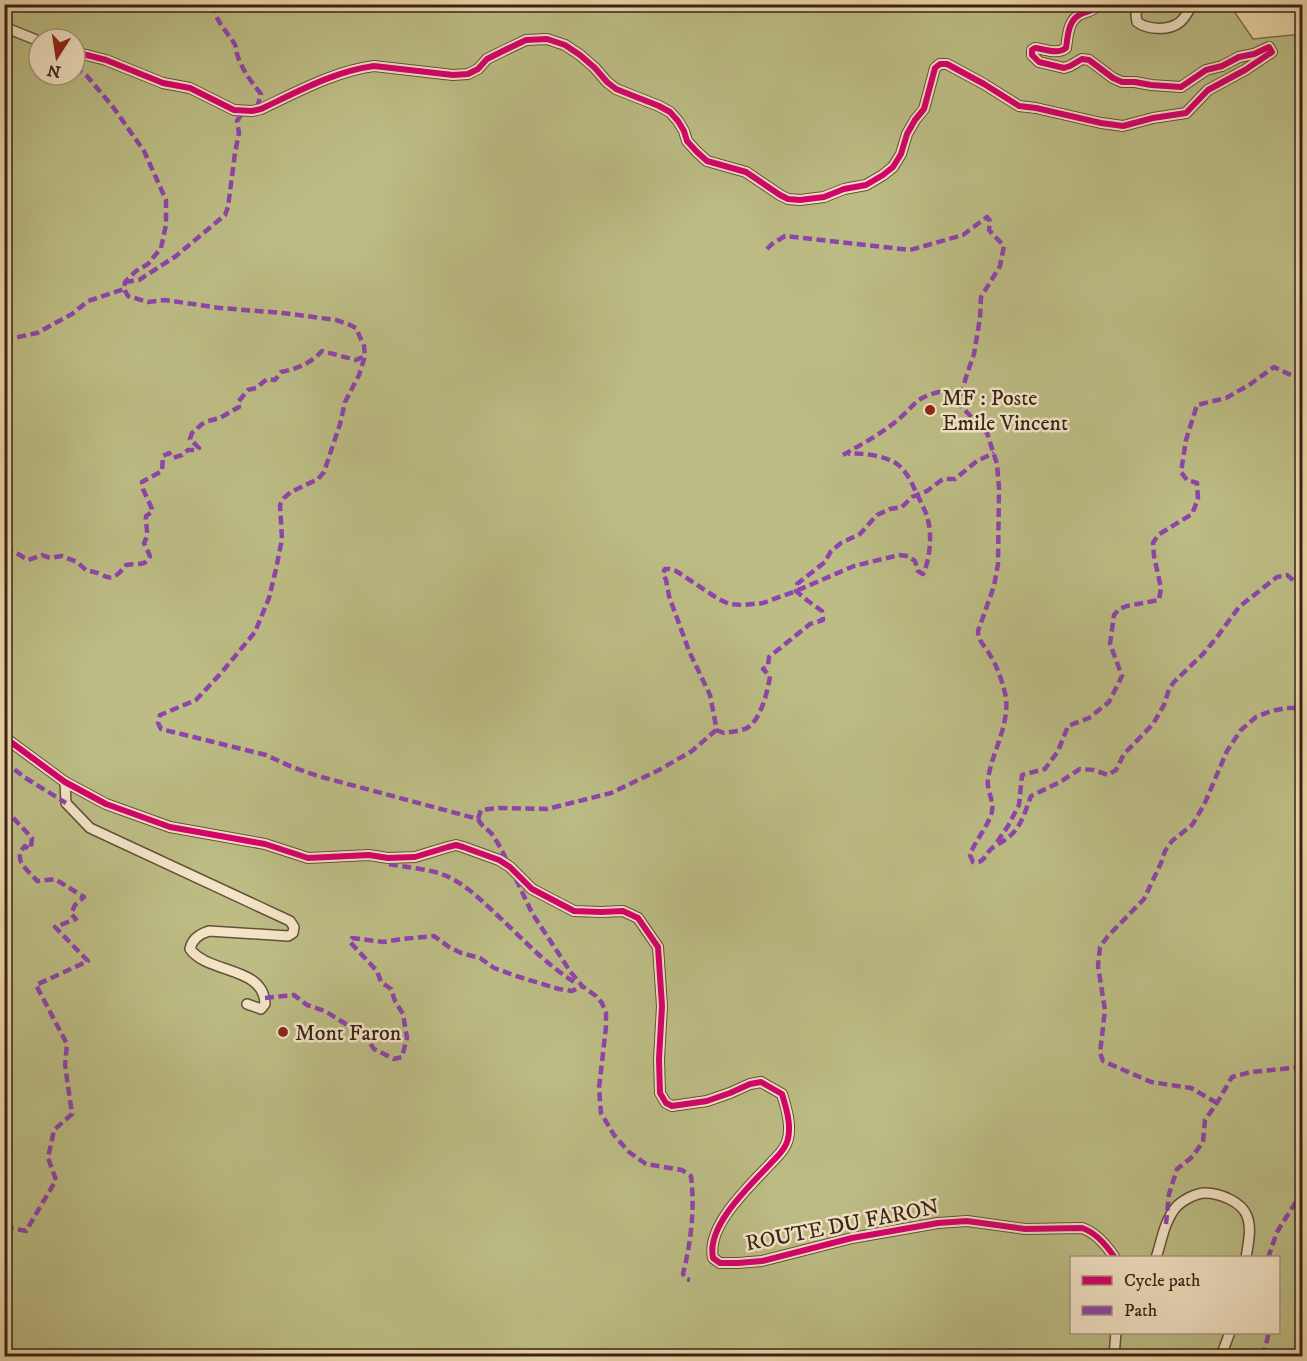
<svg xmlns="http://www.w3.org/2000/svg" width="1307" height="1361" font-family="'IM FELL DW Pica',serif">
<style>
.green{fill:#bcbc84;stroke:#7a704e;stroke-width:1.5;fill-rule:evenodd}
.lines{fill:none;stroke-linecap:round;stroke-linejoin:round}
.minor-casing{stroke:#64503c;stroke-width:12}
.minor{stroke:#f3e4c6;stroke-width:9}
.quiet{stroke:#8e44ad;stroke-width:4.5;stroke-dasharray:9 4.5;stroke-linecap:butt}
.cycleway-casing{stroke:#f3e4c6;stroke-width:10}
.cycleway{stroke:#d6006c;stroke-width:6}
.poi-dot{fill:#8f2418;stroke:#f3e4c6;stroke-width:2}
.labels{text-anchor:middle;stroke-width:5;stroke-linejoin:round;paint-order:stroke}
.poi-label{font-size:22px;fill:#372318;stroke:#f3e4c6;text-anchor:start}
.street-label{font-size:22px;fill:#372318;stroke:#f3e4c6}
</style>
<rect width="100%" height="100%" fill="#ecd5a7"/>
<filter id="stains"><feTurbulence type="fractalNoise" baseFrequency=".00333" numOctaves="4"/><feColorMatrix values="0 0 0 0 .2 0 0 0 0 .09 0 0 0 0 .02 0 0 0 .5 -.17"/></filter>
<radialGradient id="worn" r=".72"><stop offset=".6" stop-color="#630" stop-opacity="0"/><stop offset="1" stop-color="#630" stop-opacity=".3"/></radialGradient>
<path class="green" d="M1229,4L1253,39L1302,34V1356H5V5ZM39,39H75V75H39ZM1072,1258H1278V1332H1072Z"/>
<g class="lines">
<defs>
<g id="minor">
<path d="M1138,4L1136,15L1137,22C1148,30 1169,31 1180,22C1186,17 1189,10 1192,4"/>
<path d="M4,27L39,41"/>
<path d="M75,52L106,60L163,83L190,88L234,110L252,111L261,109C297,92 335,71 374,66L453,75L468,74L478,69L487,59L505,50L526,40L547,39L565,45L580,55L595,68L607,82L616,89L659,106L670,112L678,121L684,131L687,141L697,152L707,161L746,172L780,195L788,199L800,200L824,197L844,189L866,185L883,175L893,167L901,154L907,134L915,120L924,109L935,68L940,64H947L984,84L1019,106L1036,108L1101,123L1123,126L1153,118L1186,113L1208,90L1245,70L1272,52L1269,47L1254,54L1239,57L1222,66L1206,70L1181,87L1151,85L1135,82H1122L1113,78L1089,60L1082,59L1070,66L1064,68L1060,67L1039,62L1032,55V50L1035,48C1045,49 1057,55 1066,48C1068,35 1068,20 1081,14C1089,11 1093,11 1098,4"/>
<path d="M4,737L65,782L106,804L170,827L265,844L308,858L369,855L388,858L415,857L448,847L456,845L463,847L499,860L510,867L532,889L574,911L601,912L623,911L638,918L658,947L662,1006L659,1059L660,1093L666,1103L672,1106L707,1101L730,1093L750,1084L761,1082L782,1094C787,1110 794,1133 784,1148C781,1153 776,1158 772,1162C751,1185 706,1225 713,1258L720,1263H738L762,1261L852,1238L938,1223L967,1221L1025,1229L1082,1228C1095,1232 1107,1246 1115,1258"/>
<path d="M65,782L66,803L90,828L290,921L294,927L293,933L288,936L209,931C199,934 192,939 190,949C208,974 264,966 265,1004L261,1009L247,1004"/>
<path d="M1156,1258C1162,1240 1164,1221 1177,1206C1183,1200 1196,1193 1205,1193C1220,1193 1242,1202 1247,1216C1252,1229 1248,1244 1246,1258"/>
<path d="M1114,1356L1116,1332"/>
<path d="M1221,1356L1230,1332"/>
</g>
</defs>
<use href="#minor" class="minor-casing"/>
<use href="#minor" class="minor"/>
<g class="quiet">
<path d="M75,67L87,76L113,107L144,151L166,200V225L161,248L148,264L136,271L125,282L124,289L128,296L148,302L165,300L220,308L283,313L336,320L348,324L356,328L364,346L365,356L359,375L345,402L340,424L324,472L318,479L291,492L284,498L280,505L282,539L276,569L269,598L255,632L222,672L196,700L160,715L158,723L161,729L266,755L292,767L318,776L478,819"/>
<path d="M767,249L772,244L785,236L910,250L963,235L987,217L990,221L989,230L1004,246L1000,266L981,297L980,318L974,354L966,377L959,405"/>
<path d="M125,282L139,280L176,256L225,215L228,207L235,153L239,133L237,121L242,113C257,111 257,108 261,94C252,83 243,71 238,57C236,52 237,47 234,43C226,30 214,20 214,4"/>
<path d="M4,340L37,333L72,314L88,301L124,289"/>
<path d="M843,455C862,444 883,433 900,418C917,403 915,398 939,392L954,399L987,433L997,464L999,488L998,564L994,586L978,631C978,641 985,646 990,655C997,665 1004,686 1006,698C1009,727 992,752 988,779C986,792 996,802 991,815C986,829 975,841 970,855L973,862C984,864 984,856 991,849C997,844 1005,841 1011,835C1022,825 1026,809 1031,796L1060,782L1080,769L1094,770L1108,775L1116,770L1124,754L1153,724L1164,705L1169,689L1174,682L1203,654L1217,637L1239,607L1277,577L1287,575L1302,587"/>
<path d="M4,552C13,548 20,556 28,560L42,555L50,558L62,556L77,562L87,571C106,571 108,589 126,565C136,563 146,567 150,556L144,543C150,533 145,525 146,516L152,512V509L143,489L142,482L162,471L163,456L169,453L173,458L182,455L188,450H196L199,448L190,439L192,433L202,424L208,421L220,418L239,407L238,402L248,390L256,388L267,379L275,380L281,372C297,369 311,363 322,351L356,360L365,356"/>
<path d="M716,730L724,733C730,732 741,731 747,728C761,720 768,690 770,676L763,669L768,666L769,657L810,624L823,620L822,611L808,601L796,591L797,584L825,562L831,551L841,543L860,534L877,515L890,509L902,507L912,497L927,491L943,479H955L977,461L994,453"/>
<path d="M4,761L24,777L66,803"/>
<path d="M4,808L32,838L31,847L29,849L25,846C11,861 29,870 37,881L55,879L84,897L75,905L71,914L76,919L55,927L88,961L36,985L67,1044L65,1065L72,1114L54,1130L48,1158L56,1180L26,1231L11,1228L4,1232"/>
<path d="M478,819L481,810L499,808L547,809L611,793L659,770L692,751L716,730V726L710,695L689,651L669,596L666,580L663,573L665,569H669L676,571L717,598L729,604L743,605L763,603L796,591L854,566L899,555L908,556L915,561L918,571L923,574C930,560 932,536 928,520C926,511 921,503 917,494C912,484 907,471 897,464C886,456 861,452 848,454"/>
<path d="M478,819C481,826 486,828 491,833C498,842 503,853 508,863"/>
<path d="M997,842L1008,826L1019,805L1022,775L1045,769L1058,751L1068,726L1089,718L1109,702L1122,676L1110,644L1114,615L1119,609L1127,606L1159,600L1161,588L1154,556L1153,543L1158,535L1192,514L1198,499L1197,483L1187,480L1181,472L1186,440L1197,405L1226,398L1249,385L1274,367L1295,377L1302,375"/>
<path d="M389,864C405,867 429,869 444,875C464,883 480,899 496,914C522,938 546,965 576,983"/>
<path d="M516,879L532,913L570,971L582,986L596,996L602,1003L606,1013V1027L599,1088L601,1113L614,1135L629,1152L646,1164L682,1170L691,1176C695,1209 691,1242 683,1274L686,1279L690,1280"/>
<path d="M265,998L294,995L307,1005L325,1011L365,1036L374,1049L394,1059L402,1057L407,1038L403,1014L395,1001L391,989L381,982L377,971L350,942L352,938L384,942L401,939L434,936L449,947L461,953L480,958L494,968L516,976L559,989L572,991L582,986"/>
<path d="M1217,1103L1191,1088L1151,1082L1103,1061L1100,1053L1105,1010L1098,966L1100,947L1108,936L1144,899L1161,863L1165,851L1172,841L1192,825L1204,805L1227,751L1241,730L1256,717L1271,711L1287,708H1302"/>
<path d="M1166,1224L1169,1194L1177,1169L1191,1158L1203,1142L1205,1120L1217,1103L1232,1077L1251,1072L1302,1067"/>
<path d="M1268,1258L1277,1232L1302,1192"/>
<path d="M1262,1356L1265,1349L1269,1332"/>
</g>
<defs>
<g id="cycleway">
<path d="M75,52L106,60L163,83L190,88L234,110L252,111L261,109C297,92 335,71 374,66L453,75L468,74L478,69L487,59L505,50L526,40L547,39L565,45L580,55L595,68L607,82L616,89L659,106L670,112L678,121L684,131L687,141L697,152L707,161L746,172L780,195L788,199L800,200L824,197L844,189L866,185L883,175L893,167L901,154L907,134L915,120L924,109L935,68L940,64H947L984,84L1019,106L1036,108L1101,123L1123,126L1153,118L1186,113L1208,90L1245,70L1272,52L1269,47L1254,54L1239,57L1222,66L1206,70L1181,87L1151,85L1135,82H1122L1113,78L1089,60L1082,59L1070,66L1064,68L1060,67L1039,62L1032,55V50L1035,48C1045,49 1057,55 1066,48C1068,35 1068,20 1081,14C1089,11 1093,11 1098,4"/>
<path d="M4,737L65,782L106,804L170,827L265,844L308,858L369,855L388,858L415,857L448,847L456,845L463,847L499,860L510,867L532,889L574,911L601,912L623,911L638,918L658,947L662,1006L659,1059L660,1093L666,1103L672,1106L707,1101L730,1093L750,1084L761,1082L782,1094C787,1110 794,1133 784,1148C781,1153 776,1158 772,1162C751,1185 706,1225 713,1258L720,1263H738L762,1261L852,1238L938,1223L967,1221L1025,1229L1082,1228C1095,1232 1107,1246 1115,1258"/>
</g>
</defs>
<use href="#cycleway" class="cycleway-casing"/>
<use href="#cycleway" class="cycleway"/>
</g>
<g class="poi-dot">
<circle cx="930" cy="410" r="6"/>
<circle cx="283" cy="1032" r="6"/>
</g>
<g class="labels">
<g class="poi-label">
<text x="942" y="405">MF : Poste<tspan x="942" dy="25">Emile Vincent</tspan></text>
<text x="295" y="1040">Mont Faron</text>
</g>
<g class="street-label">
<text transform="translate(842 1224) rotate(-11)" y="8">ROUTE DU FARON</text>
</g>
</g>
<rect width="1307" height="1361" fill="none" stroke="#ecd5a7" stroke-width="24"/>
<rect x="6" y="6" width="1295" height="1349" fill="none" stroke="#372318" stroke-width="3"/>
<rect x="12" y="12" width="1283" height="1337" fill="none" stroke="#372318" stroke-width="1.5"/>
<rect x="1070" y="1256" width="210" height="78" fill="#f3e4c6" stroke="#a89780" stroke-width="1.5"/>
<rect x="1082" y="1276" width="30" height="9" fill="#d6006c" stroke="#a89780" stroke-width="1.5"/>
<text x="1124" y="1286" font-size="18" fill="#372318">Cycle path</text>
<rect x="1082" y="1306" width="30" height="9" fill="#8e44ad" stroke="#a89780" stroke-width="1.5"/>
<text x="1124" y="1316" font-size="18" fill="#372318">Path</text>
<g transform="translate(57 57) rotate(192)"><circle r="28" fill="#f3e4c6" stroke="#a89780" stroke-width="1.5"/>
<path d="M0-4.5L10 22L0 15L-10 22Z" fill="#8f2418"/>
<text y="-9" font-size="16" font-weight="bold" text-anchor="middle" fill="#372318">N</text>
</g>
<rect width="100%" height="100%" filter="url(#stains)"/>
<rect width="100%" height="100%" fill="url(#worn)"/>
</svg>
